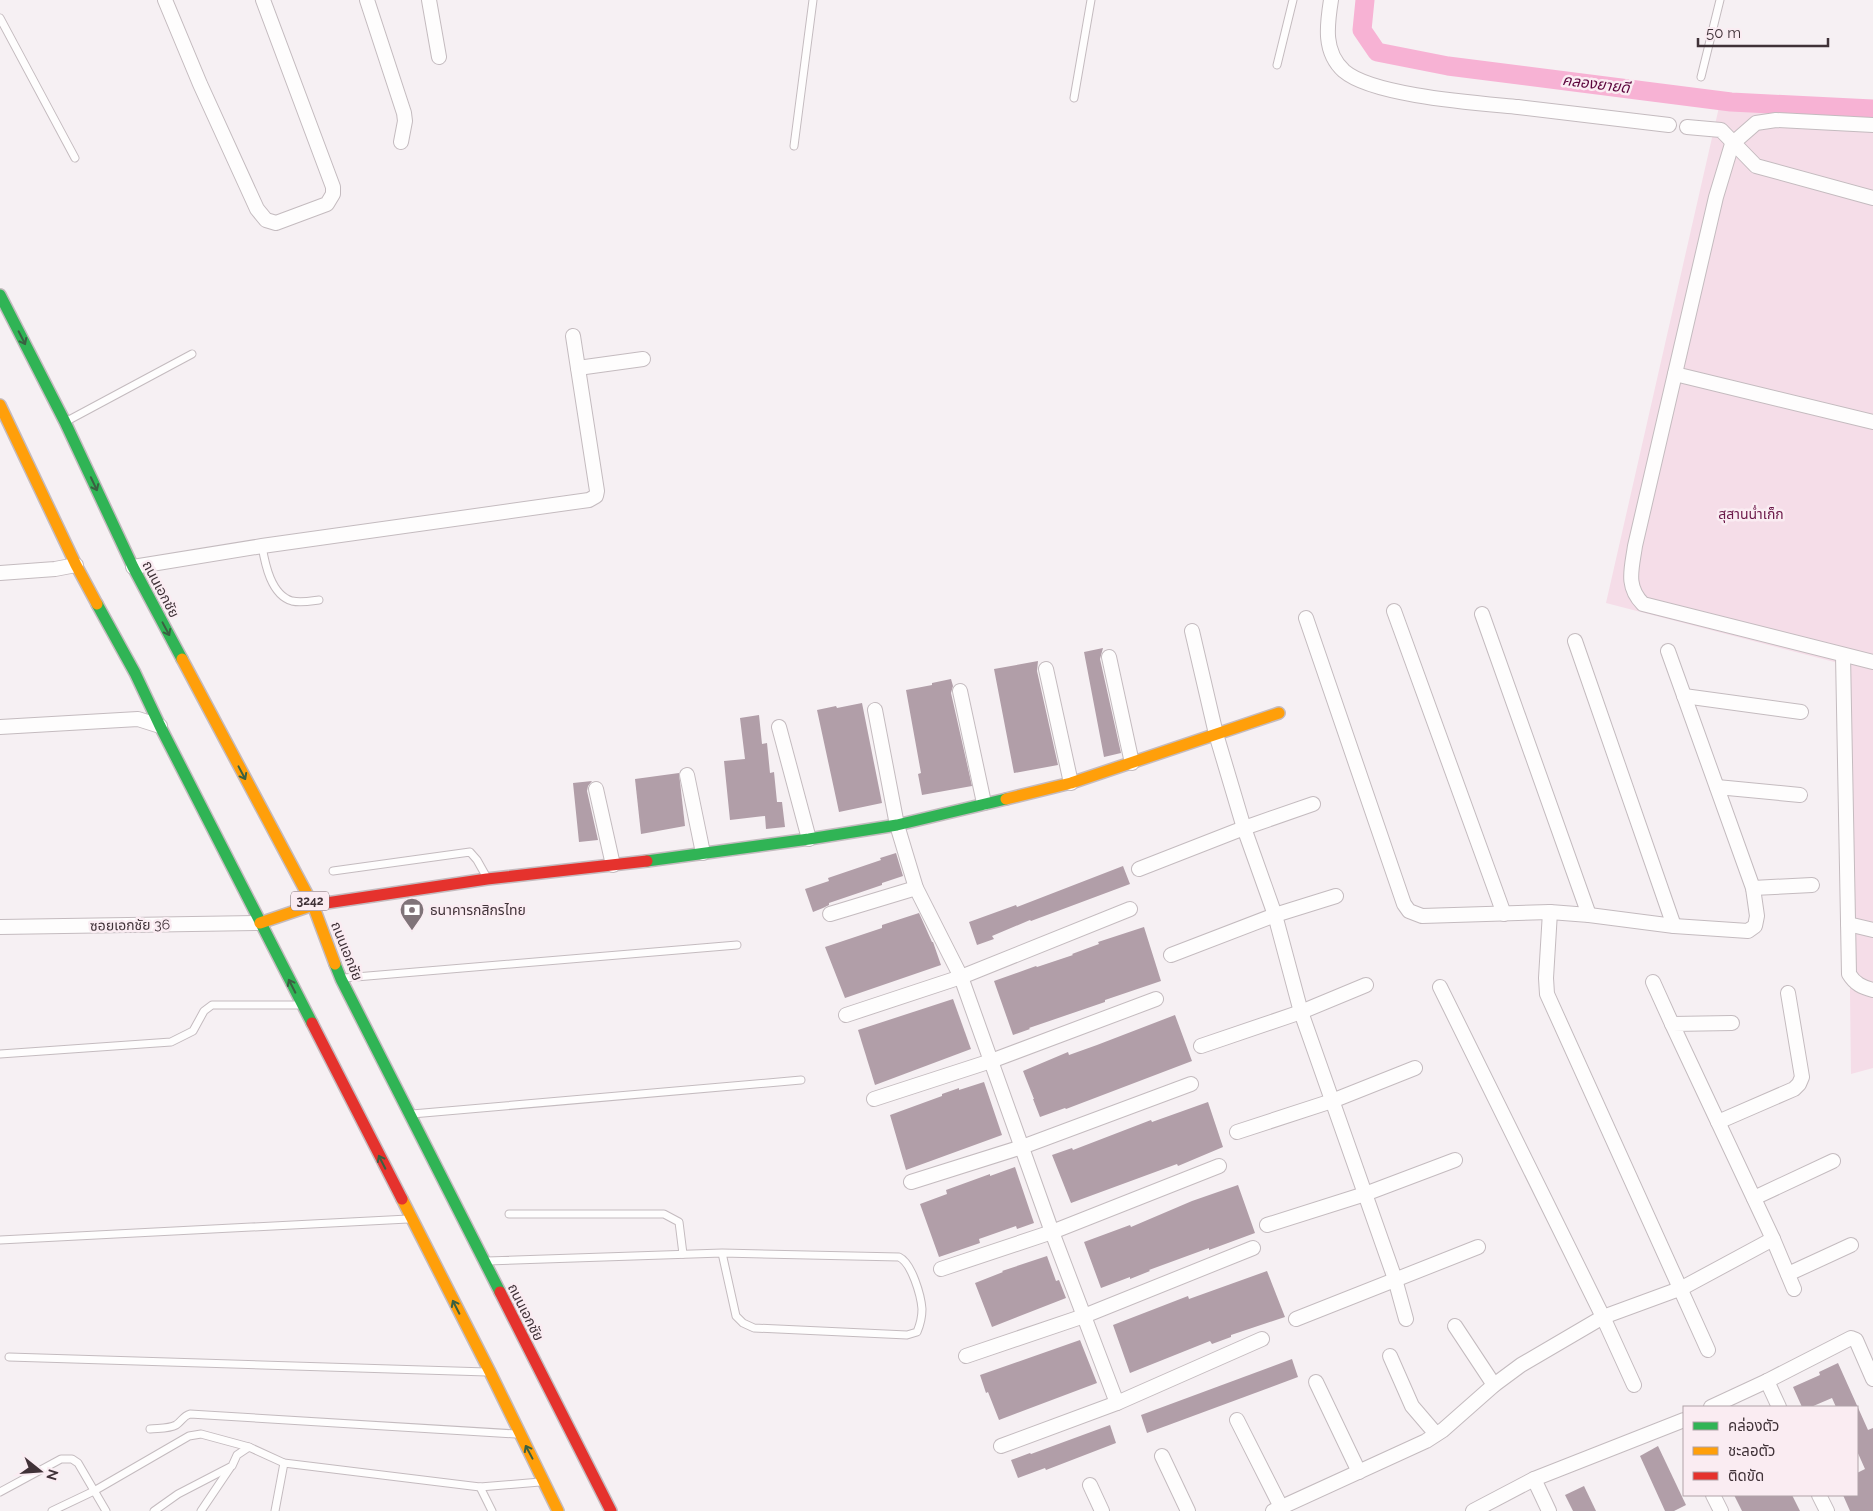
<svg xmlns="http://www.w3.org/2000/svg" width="1873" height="1511" font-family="Raleway,'Noto Sans Thai',sans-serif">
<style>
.green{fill:#f5dde8}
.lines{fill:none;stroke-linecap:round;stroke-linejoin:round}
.canal{stroke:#f7b2d4;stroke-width:19}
.building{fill:#b19ea8}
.lane-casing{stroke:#c4bbbf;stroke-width:9}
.street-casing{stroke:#c4bbbf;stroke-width:16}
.fast-casing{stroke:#c4bbbf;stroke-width:14}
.slow-casing{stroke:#c4bbbf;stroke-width:14}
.jam-casing{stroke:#c4bbbf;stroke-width:14}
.lane{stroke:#fefdfd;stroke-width:7}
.street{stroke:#fefdfd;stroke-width:14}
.fast{stroke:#30b455;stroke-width:11}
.slow{stroke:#ff9f0a;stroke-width:11}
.jam{stroke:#e5322d;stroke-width:11}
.oneway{stroke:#3a6042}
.labels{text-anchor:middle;stroke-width:5;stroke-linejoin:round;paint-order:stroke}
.shield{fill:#faecf2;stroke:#786a70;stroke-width:1}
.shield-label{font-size:12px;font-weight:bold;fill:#403238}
.park-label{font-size:14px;fill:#6a1748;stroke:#faecf2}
.street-label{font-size:14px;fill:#403238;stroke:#faecf2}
.poi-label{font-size:14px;fill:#403238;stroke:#faecf2;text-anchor:start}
.water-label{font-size:15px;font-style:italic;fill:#5a043b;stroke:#faecf2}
</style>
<rect width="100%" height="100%" fill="#f6f0f3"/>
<path class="green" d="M1719,107L1873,117V1068L1851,1074L1846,665L1606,603Z"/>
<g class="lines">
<path class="canal" d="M1365,0L1362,30L1377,52L1448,66L1731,102L1873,109"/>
</g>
<g class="building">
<path d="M1103,648L1100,659L1121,753L1104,757L1084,652Z"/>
<path d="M1038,661L1037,671L1058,765L1014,773L994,669Z"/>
<path d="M951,679L953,686L951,693L972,786L922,795L918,774L921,773L906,690L932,685V683Z"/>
<path d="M862,703L882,803L839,812L817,710L836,706L837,708Z"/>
<path d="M759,715L762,744L767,743L770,773L774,772L777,802H782L785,827L766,829L765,816L730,820L724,761L745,759L740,718Z"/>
<path d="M679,773L685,826L641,834L635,779Z"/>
<path d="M592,781L588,786L587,791L598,840L579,842L573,783Z"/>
<path d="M896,853L903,876L882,883V885L829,903V905L823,908L813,912L805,889L829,881L828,878L881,860L880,858Z"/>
<path d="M1123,866L1130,884L1031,921L1030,920L992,936L994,939L977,945L969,922L1016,905L1017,907Z"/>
<path d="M919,913L932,942H933L941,965L845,998L825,947L882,928V925Z"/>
<path d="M1144,927L1161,981L1105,1000V1002L1029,1028L1030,1029L1013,1035L994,981L1036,966L1037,967L1073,955L1072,954L1099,944L1098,942Z"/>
<path d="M953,999L971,1049L875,1085L858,1030Z"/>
<path d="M1175,1015L1192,1061L1066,1109L1065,1108L1040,1117L1033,1099H1034L1023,1071L1068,1052L1069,1055L1097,1045Z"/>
<path d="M984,1082L1002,1135L906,1170L890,1115L942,1096V1094L959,1088V1090Z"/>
<path d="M1208,1102L1223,1147L1178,1166L1177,1164L1071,1203L1052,1155L1072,1148L1073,1150L1151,1120L1152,1122Z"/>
<path d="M1015,1167L1034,1223L1017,1229L1016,1226L979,1239L980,1243L939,1257L920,1204L947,1194L946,1190L990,1174V1176Z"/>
<path d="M1238,1185L1255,1233L1209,1250V1248L1149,1270L1150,1271L1130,1279V1277L1101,1288L1084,1242L1130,1225L1131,1227L1192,1201Z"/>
<path d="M1047,1256L1056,1281L1059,1280L1066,1298L992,1327L975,1283L1003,1272L1002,1271Z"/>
<path d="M1267,1271L1285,1317L1231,1335V1337L1212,1344L1210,1341L1130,1373L1113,1325L1188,1296L1189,1299Z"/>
<path d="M1080,1340L1097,1383L999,1420L988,1392L986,1393L980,1375Z"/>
<path d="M1292,1359L1298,1377L1147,1433L1141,1415Z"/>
<path d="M1838,1363L1868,1430L1873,1428V1511H1850L1843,1495H1857V1473L1865,1469L1857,1451V1407H1836L1832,1398L1811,1407H1802L1793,1387L1820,1375L1819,1372Z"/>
<path d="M1110,1425L1116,1443L1046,1470L1045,1468L1018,1478L1011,1460L1030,1453L1031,1454Z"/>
<path d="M1658,1446L1686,1505L1674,1511H1665L1640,1456Z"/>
<path d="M1584,1486L1596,1511H1573L1565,1495Z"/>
<path d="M1734,1495H1792L1800,1511H1742Z"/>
</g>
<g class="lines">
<defs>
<g id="lane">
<path d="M0,18L75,158"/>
<path d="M1277,65L1293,0"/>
<path d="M1701,77L1720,0"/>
<path d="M1074,98L1091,0"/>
<path d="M794,146L813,0"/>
<path d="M67,421L192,354"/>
<path d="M262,546C265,564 271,595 292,601C301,603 311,601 319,600"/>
<path d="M333,871L470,852L477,860L486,876"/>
<path d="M344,978L737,945"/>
<path d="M0,1054L171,1042L193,1031L204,1011L212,1005H298"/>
<path d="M412,1114L801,1080"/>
<path d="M509,1214H664L679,1222L683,1254"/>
<path d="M0,1240L408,1219"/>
<path d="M487,1261L722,1253L736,1316L743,1323L754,1328L907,1335L917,1332C920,1325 922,1318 922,1309C921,1296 912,1263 899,1257L722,1253"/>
<path d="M9,1357L487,1372"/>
<path d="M150,1429C158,1428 169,1429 176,1425C182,1421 183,1416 190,1414L516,1434"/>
<path d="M480,1487L492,1511"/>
<path d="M0,1492L61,1459H72L78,1463L106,1511"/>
<path d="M52,1511L94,1491L189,1436L201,1434L249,1447"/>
<path d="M154,1511L178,1494L232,1466L237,1455L249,1447L284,1463L480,1487L540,1482"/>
<path d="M201,1511L230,1468"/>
<path d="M275,1511L284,1463"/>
</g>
<g id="street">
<path d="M165,0L200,84L257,209L266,220L276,223L327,204L333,194V187L263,0"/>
<path d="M367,0L404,113L405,121L401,142"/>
<path d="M429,0L439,57"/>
<path d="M1331,0C1327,25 1323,52 1344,71C1373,96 1478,103 1518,107C1568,113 1619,119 1669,125"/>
<path d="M1873,125L1776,120L1756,123L1732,144L1716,197L1635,546C1632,568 1625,586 1643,604L1873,662"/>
<path d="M1687,127L1721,130L1756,166L1873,198"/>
<path d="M578,368L643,359"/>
<path d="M1675,374L1873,422"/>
<path d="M133,567L262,546L589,500L596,496L597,491L573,336"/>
<path d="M0,573L55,569L76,565"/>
<path d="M1394,611L1504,914"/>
<path d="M1482,614L1589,915"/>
<path d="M1306,618L1404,904L1409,911L1422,916L1550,912L1589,915L1674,926L1748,931L1755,926L1757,916L1753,888L1668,651"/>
<path d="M1192,631L1216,734L1244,828L1275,915L1301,1012L1395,1279L1406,1319"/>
<path d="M1575,641L1674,926"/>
<path d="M1843,655L1849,974C1855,984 1862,987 1873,990"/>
<path d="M1109,657L1132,763"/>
<path d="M1046,669L1071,783"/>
<path d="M960,691L984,803"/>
<path d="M1684,696L1801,712"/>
<path d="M875,710L897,825L916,888L961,977L1052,1232L1117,1403"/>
<path d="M0,727L138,719L160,726"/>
<path d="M779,727L809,839"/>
<path d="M687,775L703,853"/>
<path d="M1717,787L1800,795"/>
<path d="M596,789L613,865"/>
<path d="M1139,869L1244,828L1313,804"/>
<path d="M1753,888L1812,885"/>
<path d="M1550,912L1546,978L1547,994L1708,1350"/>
<path d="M830,914L916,888"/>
<path d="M1848,924L1873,930"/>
<path d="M0,927L260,923"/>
<path d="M1171,955L1275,915L1336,896"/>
<path d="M1653,982L1672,1024"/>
<path d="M1440,987L1603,1317L1634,1385"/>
<path d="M846,1015L961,977L1130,909"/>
<path d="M1732,1023L1672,1024L1773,1239L1794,1289"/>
<path d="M1201,1046L1301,1012L1366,985"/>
<path d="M874,1099L991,1061L1156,999"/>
<path d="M1718,1122L1794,1089L1799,1084L1802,1077L1788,993"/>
<path d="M1237,1132L1332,1101L1415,1068"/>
<path d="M911,1182L1022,1147L1191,1084"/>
<path d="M1754,1198L1833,1161"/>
<path d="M1267,1225L1365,1194L1455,1160"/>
<path d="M941,1269L1052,1232L1219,1166"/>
<path d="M1788,1274L1851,1245"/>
<path d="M1296,1319L1478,1247"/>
<path d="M1455,1326L1494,1385"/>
<path d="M966,1356L1084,1316L1253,1248"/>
<path d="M1390,1356L1412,1406L1436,1434"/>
<path d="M1767,1381L1779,1407"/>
<path d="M1316,1382L1359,1472"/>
<path d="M1711,1407L1767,1381L1851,1338L1856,1340L1873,1379"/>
<path d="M1237,1420L1281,1507"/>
<path d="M1001,1446L1117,1403L1262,1339"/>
<path d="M1162,1456L1188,1511"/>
<path d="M1534,1479L1549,1511"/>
<path d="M1090,1485L1102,1511"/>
<path d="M1713,1495L1721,1511"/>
<path d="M1819,1495L1827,1511"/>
<path d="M1273,1511L1426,1441L1443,1430L1494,1385L1521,1365L1603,1317L1682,1288L1773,1239"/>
<path d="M1473,1511L1534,1479L1684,1420"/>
</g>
<g id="fast">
<path d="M0,295L65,422L133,567L182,659"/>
<path d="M97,604L135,673L160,726L312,1023"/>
<path d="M647,861L809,839L897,825L1006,799"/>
<path d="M335,964L341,979L500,1292"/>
</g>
<g id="slow">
<path d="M0,405L76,565L97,604"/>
<path d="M182,659L313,905L335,964"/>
<path d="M1006,799L1071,783L1279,713"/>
<path d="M260,923L313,905"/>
<path d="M402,1199L490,1372L558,1511"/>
</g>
<g id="jam">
<path d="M313,905L487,879L647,861"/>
<path d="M312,1023L402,1199"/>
<path d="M500,1292L611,1511"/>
</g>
</defs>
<use href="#lane" class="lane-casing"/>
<use href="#street" class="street-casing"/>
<use href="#fast" class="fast-casing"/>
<use href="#slow" class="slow-casing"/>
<use href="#jam" class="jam-casing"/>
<use href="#lane" class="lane"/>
<use href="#street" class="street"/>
<use href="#fast" class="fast"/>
<use href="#slow" class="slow"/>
<use href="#jam" class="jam"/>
</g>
<defs><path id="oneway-shaft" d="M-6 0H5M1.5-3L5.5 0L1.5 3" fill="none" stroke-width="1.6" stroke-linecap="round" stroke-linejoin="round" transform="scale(1.25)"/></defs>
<g class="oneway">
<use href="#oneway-shaft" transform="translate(22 338) rotate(63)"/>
<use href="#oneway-shaft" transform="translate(94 484) rotate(65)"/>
<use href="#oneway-shaft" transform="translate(166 629) rotate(62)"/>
<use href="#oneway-shaft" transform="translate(242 773) rotate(62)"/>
<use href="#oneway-shaft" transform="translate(292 986) rotate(-117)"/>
<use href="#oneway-shaft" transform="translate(382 1162) rotate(-117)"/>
<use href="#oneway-shaft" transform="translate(456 1307) rotate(-117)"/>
<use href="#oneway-shaft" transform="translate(529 1452) rotate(-118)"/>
</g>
<defs>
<symbol id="bank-pin" viewBox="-11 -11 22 30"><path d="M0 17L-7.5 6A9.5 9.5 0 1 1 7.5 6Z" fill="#807479" stroke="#faecf2"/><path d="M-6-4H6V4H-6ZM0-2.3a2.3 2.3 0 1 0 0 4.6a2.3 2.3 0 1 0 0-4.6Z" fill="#fff"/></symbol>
</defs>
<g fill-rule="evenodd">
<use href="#bank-pin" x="398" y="896" width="28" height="38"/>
</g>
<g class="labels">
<rect class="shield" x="291" y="891.5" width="38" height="19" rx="4"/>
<g class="shield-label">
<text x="310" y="905">3242</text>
</g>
<g class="park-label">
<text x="1751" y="519">สุสานน่ำเก็ก</text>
</g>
<g class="street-label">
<text transform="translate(161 589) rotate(62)" y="5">ถนนเอกชัย</text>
<text transform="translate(130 925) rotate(-1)" y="5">ซอยเอกชัย 36</text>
<text transform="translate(347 951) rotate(68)" y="5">ถนนเอกชัย</text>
<text transform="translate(526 1312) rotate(63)" y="5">ถนนเอกชัย</text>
</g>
<g class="poi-label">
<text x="430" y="915">ธนาคารกสิกรไทย</text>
</g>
<g class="water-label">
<text transform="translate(1596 84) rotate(7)" y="5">คลองยายดี</text>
</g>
</g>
<rect x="1683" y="1406" width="175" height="90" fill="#faecf2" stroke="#b0a2a8"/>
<rect x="1693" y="1422" width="25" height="8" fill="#30b455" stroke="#b0a2a8"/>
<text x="1728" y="1431" font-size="15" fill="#403238">คล่องตัว</text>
<rect x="1693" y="1447" width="25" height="8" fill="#ff9f0a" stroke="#b0a2a8"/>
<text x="1728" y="1456" font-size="15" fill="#403238">ชะลอตัว</text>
<rect x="1693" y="1472" width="25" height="8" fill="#e5322d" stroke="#b0a2a8"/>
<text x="1728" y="1481" font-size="15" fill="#403238">ติดขัด</text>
<g transform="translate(40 1471) rotate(107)" stroke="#faecf2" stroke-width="4" paint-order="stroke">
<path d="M0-4L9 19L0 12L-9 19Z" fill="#403238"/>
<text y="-8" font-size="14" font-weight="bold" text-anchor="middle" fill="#403238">N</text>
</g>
<path d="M1698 38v8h130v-8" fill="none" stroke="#403238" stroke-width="2.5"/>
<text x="1706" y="38" font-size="15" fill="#403238" stroke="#faecf2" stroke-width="4" paint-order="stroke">50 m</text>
</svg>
